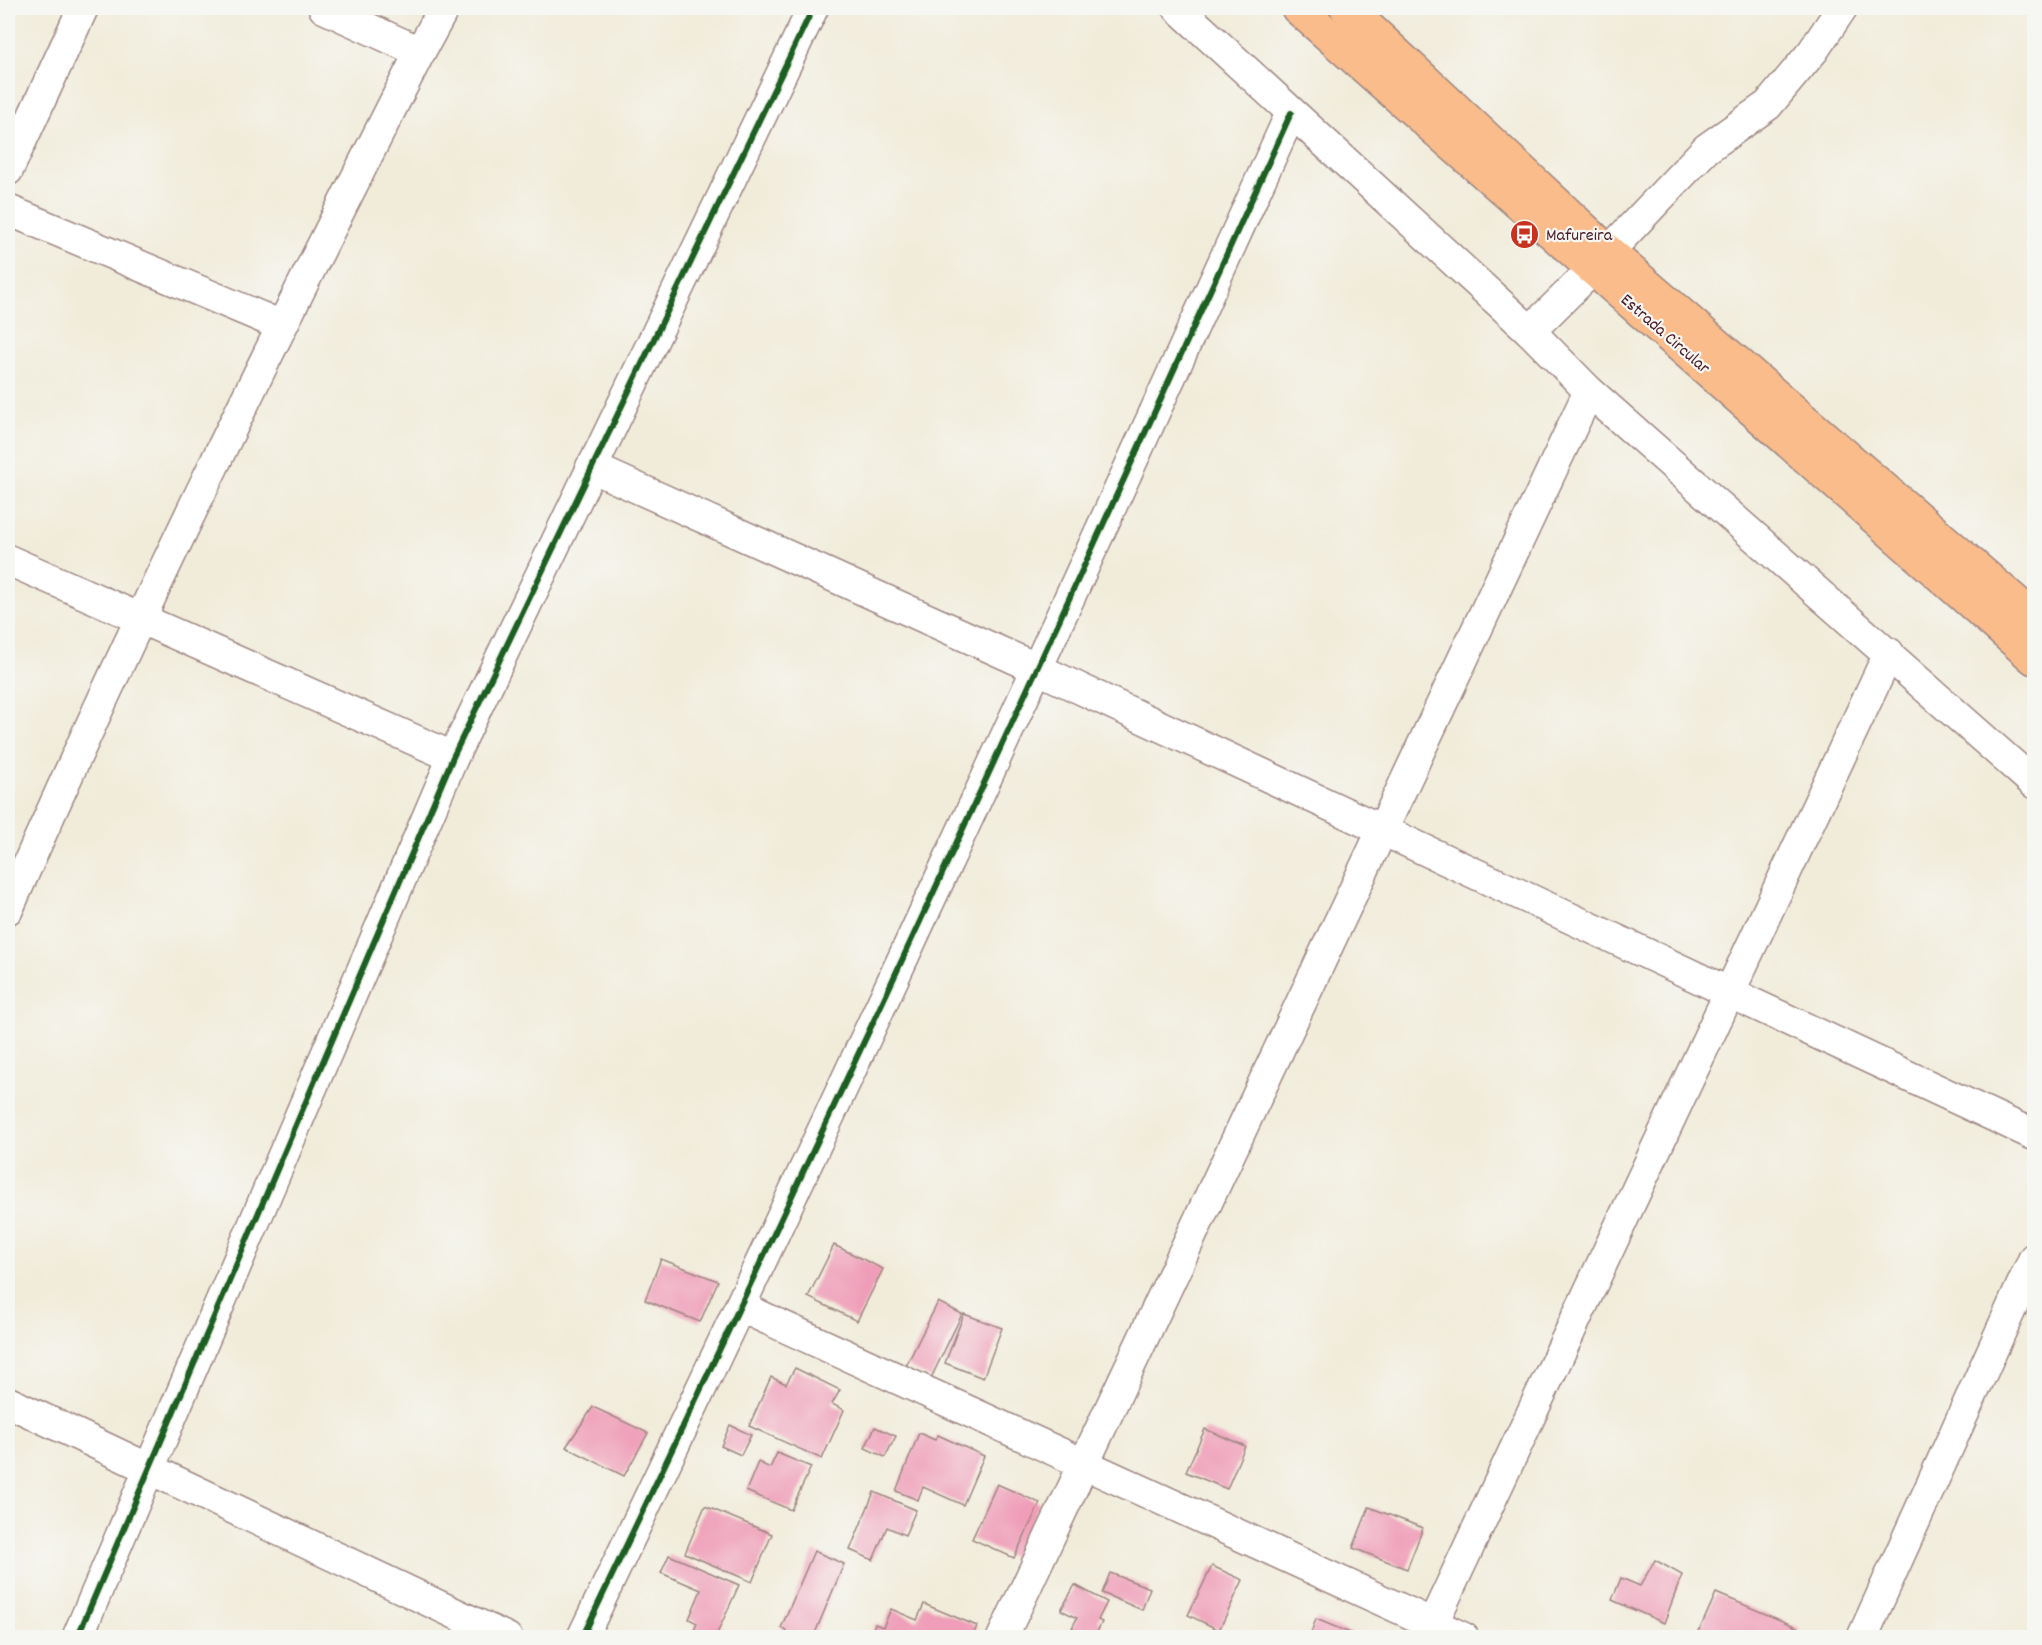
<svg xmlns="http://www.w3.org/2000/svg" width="2042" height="1645" font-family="Dekko,sans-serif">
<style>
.building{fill:#ef9db8}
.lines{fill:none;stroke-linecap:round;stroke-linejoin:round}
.minor-casing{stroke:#9e8682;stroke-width:33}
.primary-casing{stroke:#9e8682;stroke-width:36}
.minor{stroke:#fff;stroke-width:30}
.primary{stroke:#f9bc8a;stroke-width:33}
.cycleway-casing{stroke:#f6f6f2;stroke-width:10}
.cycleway{stroke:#1b5e20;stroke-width:6}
.labels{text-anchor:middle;stroke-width:4.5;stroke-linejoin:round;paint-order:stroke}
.poi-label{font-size:18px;fill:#4a1f2b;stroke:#f6f6f2;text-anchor:start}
.street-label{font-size:18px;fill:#4a1f2b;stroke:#f6f6f2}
</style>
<rect width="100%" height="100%" fill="#f6f6f2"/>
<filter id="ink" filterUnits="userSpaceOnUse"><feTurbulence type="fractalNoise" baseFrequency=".0167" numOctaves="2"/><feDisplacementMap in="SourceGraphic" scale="12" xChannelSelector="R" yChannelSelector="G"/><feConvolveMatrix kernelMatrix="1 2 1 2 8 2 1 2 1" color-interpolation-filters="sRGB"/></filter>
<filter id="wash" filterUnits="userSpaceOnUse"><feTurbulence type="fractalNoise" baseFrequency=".008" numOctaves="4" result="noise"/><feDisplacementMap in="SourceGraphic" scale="24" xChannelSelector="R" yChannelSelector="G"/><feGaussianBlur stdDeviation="1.35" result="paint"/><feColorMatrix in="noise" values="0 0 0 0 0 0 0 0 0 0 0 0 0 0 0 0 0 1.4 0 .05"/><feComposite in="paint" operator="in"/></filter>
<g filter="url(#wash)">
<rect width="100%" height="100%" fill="#f1ecda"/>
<g id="blocks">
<g class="building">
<path d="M834,1245L883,1269L857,1321L808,1297Z"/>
<path d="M661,1259L718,1281L700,1322L645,1300Z"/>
<path d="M938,1302L962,1314L931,1378L906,1366Z"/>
<path d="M964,1314L1002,1328L983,1378L945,1363Z"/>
<path d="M795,1368L840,1390L832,1404L844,1410L822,1459L749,1426L771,1377L786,1384Z"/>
<path d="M593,1407L648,1433L624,1476L566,1447Z"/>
<path d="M730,1425L751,1435L741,1455L721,1446Z"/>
<path d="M875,1427L896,1436L885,1457L865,1448Z"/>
<path d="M1205,1429L1245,1446L1227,1489L1186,1472Z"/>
<path d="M919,1433L935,1440L938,1435L984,1456L963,1505L923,1487L918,1500L896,1491Z"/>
<path d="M777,1453L811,1467L791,1510L746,1491L758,1462L770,1468Z"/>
<path d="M997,1484L1040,1503L1014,1558L972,1539Z"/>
<path d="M874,1492L916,1510L905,1535L887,1527L873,1560L850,1550Z"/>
<path d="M705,1506L772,1534L752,1582L685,1553Z"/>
<path d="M1369,1507L1423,1528L1407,1569L1353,1548Z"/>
<path d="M814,1551L844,1564L813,1638H785L787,1631L781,1628Z"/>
<path d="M669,1555L739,1585L715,1638H691L697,1623L689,1619L701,1590L661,1573Z"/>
<path d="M1655,1560L1682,1575L1664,1623L1612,1600L1621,1578L1640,1586Z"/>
<path d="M1212,1566L1243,1580L1219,1630L1188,1615Z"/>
<path d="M1110,1573L1150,1588L1142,1610L1102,1593Z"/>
<path d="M1075,1585L1107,1602L1098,1620L1102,1622L1094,1638L1072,1628L1077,1618L1061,1610Z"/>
<path d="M1716,1593L1799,1628L1795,1638H1696Z"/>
<path d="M924,1604L977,1626L972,1638H869L875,1624L883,1627L891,1609L917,1620Z"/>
<path d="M1316,1619L1360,1637V1638H1309Z"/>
</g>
</g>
</g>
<g filter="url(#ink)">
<use href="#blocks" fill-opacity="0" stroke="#9e8682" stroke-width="1.5"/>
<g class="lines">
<defs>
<g id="minor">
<path d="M1178,8L1530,331L1589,391L2034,783"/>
<path d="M420,52L444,8"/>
<path d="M8,170L83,8"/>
<path d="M8,210L280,325"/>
<path d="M1608,252L1706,149L1768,105L1813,51L1842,8"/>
<path d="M1530,331L1593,269"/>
<path d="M591,467L1038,669L2034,1135"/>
<path d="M8,560L453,757"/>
<path d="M8,909C136,618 276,334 420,52L324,8"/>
<path d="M741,1307L1464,1638"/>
<path d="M8,1402L507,1638"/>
<path d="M77,1638L453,757L813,8"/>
<path d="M582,1638C825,1132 1059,623 1291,113"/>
<path d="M1002,1638L1589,391"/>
<path d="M1426,1638L1889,653"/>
<path d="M1862,1638L2034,1258"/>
</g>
<g id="primary">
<path d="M1298,8L2034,658"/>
<path d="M1347,8L1608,252L2034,618"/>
</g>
</defs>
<use href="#minor" class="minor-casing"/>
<use href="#primary" class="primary-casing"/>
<use href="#minor" class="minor"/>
<use href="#primary" class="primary"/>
<defs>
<g id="cycleway">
<path d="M77,1638L453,757L813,8"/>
<path d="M582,1638C825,1132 1059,623 1291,113"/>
</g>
</defs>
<use href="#cycleway" class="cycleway-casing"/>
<use href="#cycleway" class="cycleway"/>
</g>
</g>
<defs>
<symbol id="bus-disc" viewBox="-11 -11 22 22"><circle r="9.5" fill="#c8321e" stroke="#f6f6f2"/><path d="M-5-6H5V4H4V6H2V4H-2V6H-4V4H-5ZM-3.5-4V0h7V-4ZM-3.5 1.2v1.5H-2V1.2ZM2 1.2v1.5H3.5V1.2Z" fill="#fff"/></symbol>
</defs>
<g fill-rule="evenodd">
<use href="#bus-disc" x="1508" y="218" width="33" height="33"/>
</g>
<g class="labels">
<g class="poi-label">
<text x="1546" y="240">Mafureira</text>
</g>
<g class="street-label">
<text transform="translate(1666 333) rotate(41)" y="6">Estrada Circular</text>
</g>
</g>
<rect width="2042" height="1645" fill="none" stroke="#f6f6f2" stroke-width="30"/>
</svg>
